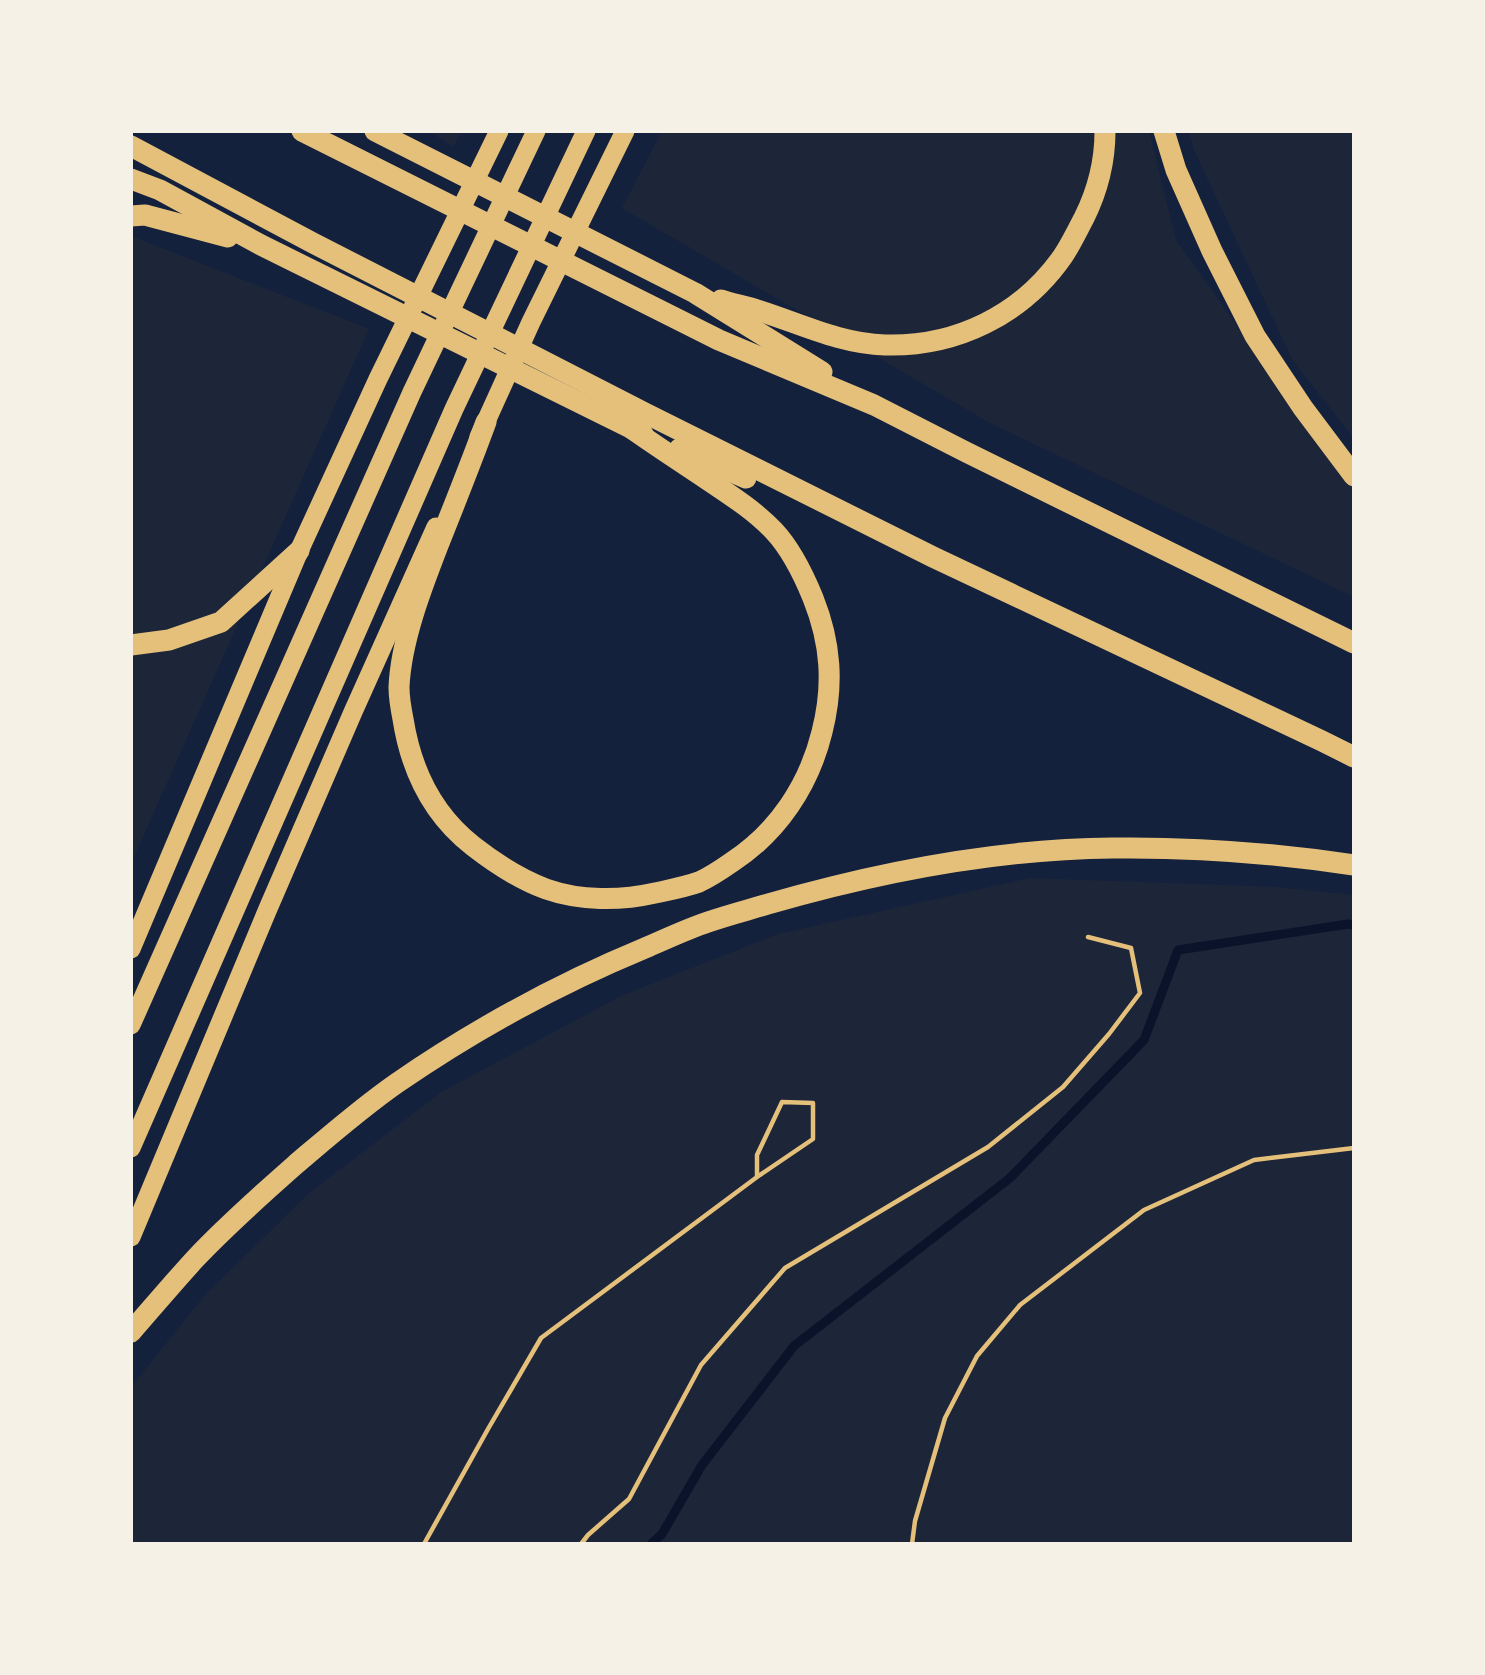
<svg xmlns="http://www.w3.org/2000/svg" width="1485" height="1675" font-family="'Archivo Narrow',sans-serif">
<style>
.green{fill:#1d2539}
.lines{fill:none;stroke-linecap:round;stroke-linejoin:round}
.stream{stroke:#0b132b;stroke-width:9}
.path{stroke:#e5c07b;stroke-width:4.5}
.trunk{stroke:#e5c07b;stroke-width:19}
.motorway{stroke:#e5c07b;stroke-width:21}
</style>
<rect width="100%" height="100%" fill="#14213d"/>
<g class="green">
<path d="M429,131H462L453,147Z"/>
<path d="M662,131H1149L1176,240L1354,490V597L988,422L622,208Z"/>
<path d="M1188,131H1354V439L1292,359L1194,150Z"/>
<path d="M131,236L369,329L131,864Z"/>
<path d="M1030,878L1276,887L1354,895V1544H131V1387L204,1296L310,1192L443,1091L623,995L778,934Z"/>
</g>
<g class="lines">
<path class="stream" d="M651,1544L662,1534L702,1465L794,1346L1010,1178L1144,1040L1178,950L1348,924L1354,925"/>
<g class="path">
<path d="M424,1544L488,1429L541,1338L757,1177L813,1139V1103L782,1102L757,1155V1177"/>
<path d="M581,1544L588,1535L629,1499L701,1365L785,1268L988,1147L1063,1087L1109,1034L1140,993L1131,948L1088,937"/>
<path d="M912,1544L915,1521L945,1418L977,1356L1020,1305L1144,1210L1254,1160L1354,1148"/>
</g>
<g class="trunk">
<path d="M479,437L531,322L625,131"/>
<path d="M131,949L299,551L378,379L499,131"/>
<path d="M131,1025L412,392L536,131"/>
<path d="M131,1148L454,409L586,131"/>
<path d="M131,1237L267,911L353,712L436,527"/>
</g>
<g class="motorway">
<path d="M302,131L719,340L874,405L966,452L1354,643"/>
<path d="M375,131L695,293L822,372"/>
<path d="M1164,131L1176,170L1212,251L1255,336L1303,408L1354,476"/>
<path d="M131,146L313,243L645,413L933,557L1322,741L1354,757"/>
<path d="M131,179L160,190L261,245L643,434"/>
<path d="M131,216L145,215L228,237"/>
<path d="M721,300C733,304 745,306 757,310C799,323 840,344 885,345C956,347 1022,315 1063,256C1071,244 1077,231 1084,218C1097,192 1105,161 1105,131"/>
<path d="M486,422C471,463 455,503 439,543C422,587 401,640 399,687C399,697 401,709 403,719C411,770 432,814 473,846C496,864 519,879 546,889C580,901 620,901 655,893C669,890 685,887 699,882C710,877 722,869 732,862C778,832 809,785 822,732C834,685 831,643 813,598C804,576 791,549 774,531C753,509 727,493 702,476C679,461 655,445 632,429"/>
<path d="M679,449L746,478"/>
<path d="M131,645L169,640L221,622L299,551"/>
<path d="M131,1332C152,1308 173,1283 195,1259C226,1226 261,1195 295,1165C328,1137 361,1108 397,1083C474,1030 558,984 645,948C666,939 687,929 708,922C728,915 748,910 768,904C879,872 997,849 1113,848C1194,847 1274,853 1354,865"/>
</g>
</g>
<rect width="1485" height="1675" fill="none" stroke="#f6f1e7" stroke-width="266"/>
</svg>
